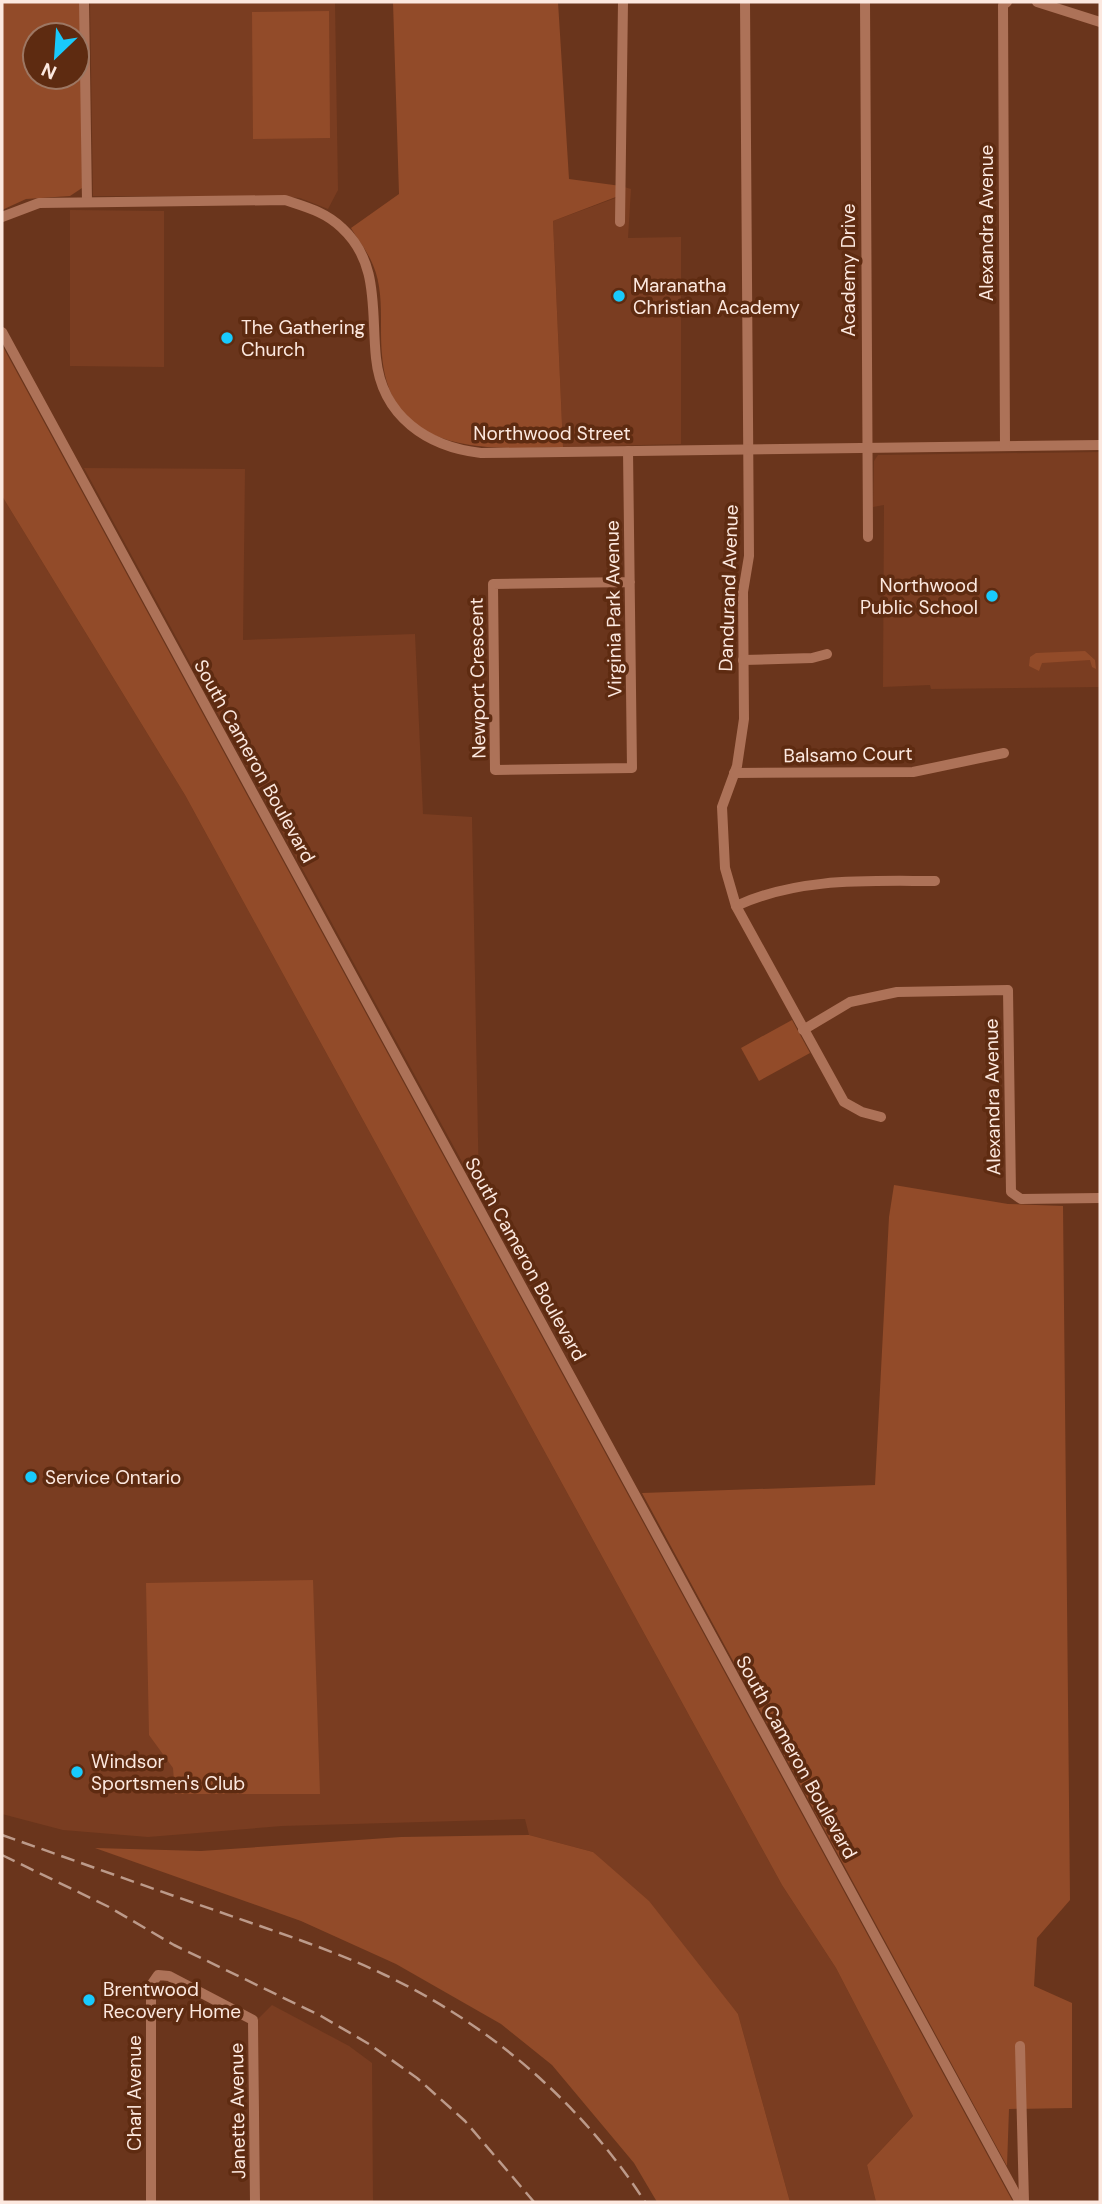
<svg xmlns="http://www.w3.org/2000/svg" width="1102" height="2204" font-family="'DM Sans',sans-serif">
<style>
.built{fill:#7a3d21}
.green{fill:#924b29;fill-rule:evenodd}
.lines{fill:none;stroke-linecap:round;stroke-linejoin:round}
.minor{stroke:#ad7258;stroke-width:10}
.rail{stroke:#bc9a8a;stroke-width:2.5;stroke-dasharray:14 7;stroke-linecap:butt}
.poi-dot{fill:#19cafc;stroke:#5e2b11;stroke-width:2.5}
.labels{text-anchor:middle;stroke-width:7;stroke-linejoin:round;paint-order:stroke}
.street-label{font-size:19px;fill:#fce8df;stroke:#5e2b11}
.poi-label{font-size:19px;fill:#fce8df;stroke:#5e2b11;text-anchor:start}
</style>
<rect width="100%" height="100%" fill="#6a351c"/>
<g class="built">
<path d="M90,2H335L338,190L328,209L300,198L277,196H93Z"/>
<path d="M621,186L631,189L628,238L681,237V444L563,447L553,221L621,196Z"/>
<path d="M70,210L164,211V367L70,366Z"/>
<path d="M1100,452V687L931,689L930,685L883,687L884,505L873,507L874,461L878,455Z"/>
<path d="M84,468L245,469L243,640L415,634L423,814L472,817L479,1193Z"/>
<path d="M2,496L185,795L782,1885L836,1968L913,2116L867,2165L876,2202H790L738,2014L593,1852L529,1835L525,1819L282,1826L148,1837L63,1830L2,1814Z"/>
<path d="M272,2005L349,2046L372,2063L373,2202H260L258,2019Z"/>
</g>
<g class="green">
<path d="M2,2H81L82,188L70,196L26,199L2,210ZM35,35H77V77H35Z"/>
<path d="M393,2H558L569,179L621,186V195L553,221L563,447C489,449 390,457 382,355C379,326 385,293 373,265C368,252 358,240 351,228L399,194Z"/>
<path d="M329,11L330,138L253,139L252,12Z"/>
<path d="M2,345L1013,2202H876L867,2165L913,2116L836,1968L782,1885L185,795L2,496Z"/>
<path d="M1085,651L1095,660L1096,669L1092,667L1090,660L1042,663L1039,671L1029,666L1030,657L1036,653Z"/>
<path d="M792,1020L810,1053L759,1081L741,1048Z"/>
<path d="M894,1185L1008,1204L1063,1206L1070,1900L1037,1938L1034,1986L1072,2003V2108L1009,2109L1007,2166L642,1493L875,1485L889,1217Z"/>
<path d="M313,1580L320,1794H175L173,1768L149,1735L146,1583Z"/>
<path d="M529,1835L593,1852L649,1901L738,2014L790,2202H657L634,2163L552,2065L501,2024L396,1964L301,1921L95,1848L201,1851L401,1837Z"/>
</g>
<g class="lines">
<g class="minor">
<path d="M84,2L87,202"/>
<path d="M745,2L749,556L743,592L744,719L737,766L722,807L725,868L736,906L844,1102L862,1112L881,1117"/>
<path d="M865,2L868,537"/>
<path d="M1037,2L1100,22"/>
<path d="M2,217L39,203L285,200C306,207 326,212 342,228C380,263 371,312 376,358C382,417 428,447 481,453L1100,445"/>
<path d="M620,222L623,2"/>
<path d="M2,332L1020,2202"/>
<path d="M1005,446L1003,5L1007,2"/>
<path d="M628,451L632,768L495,770L493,584L630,582"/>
<path d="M743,660L812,658L827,654"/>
<path d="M734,773L913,772L1004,753"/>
<path d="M736,906C799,877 868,881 935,881"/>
<path d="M803,1030L850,1002L897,992L1008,990L1011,1192L1021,1199L1100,1198"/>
<path d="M1020,2046L1024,2202"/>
<path d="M151,2202V1985L158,1975L169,1976L253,2020L255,2202"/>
</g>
<g class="rail">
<path d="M2,1835C73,1860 145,1886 217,1911C273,1931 331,1949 385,1975C491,2025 582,2104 645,2202"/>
<path d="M2,1855L109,1907L174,1945L321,2016L369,2044L417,2078L465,2121L534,2202"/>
</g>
</g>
<g class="poi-dot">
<circle cx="619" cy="296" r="7"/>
<circle cx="227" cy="338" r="7"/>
<circle cx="992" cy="596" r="7"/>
<circle cx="31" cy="1477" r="7"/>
<circle cx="77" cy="1772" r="7"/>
<circle cx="89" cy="2000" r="7"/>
</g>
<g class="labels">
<g class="street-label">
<text transform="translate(986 223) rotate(-90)" y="7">Alexandra Avenue</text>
<text transform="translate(848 270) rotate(-90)" y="7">Academy Drive</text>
<text x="552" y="440">Northwood Street</text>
<text transform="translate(728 588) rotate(-88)" y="7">Dandurand Avenue</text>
<text transform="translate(613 609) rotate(-91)" y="7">Virginia Park Avenue</text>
<text transform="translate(477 678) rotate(-91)" y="7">Newport Crescent</text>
<text transform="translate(848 754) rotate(-1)" y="7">Balsamo Court</text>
<text transform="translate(255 761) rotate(61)" y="7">South Cameron Boulevard</text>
<text transform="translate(992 1097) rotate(-91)" y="7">Alexandra Avenue</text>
<text transform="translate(526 1259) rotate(61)" y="7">South Cameron Boulevard</text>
<text transform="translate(797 1757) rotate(61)" y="7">South Cameron Boulevard</text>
<text transform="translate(134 2093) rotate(-90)" y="7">Charl Avenue</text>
<text transform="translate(237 2111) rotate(-91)" y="7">Janette Avenue</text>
</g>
<g class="poi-label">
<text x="633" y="292">Maranatha<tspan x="633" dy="22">Christian Academy</tspan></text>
<text x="241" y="334">The Gathering<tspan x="241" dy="22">Church</tspan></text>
<text x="978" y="592" text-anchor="end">Northwood<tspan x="978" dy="22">Public School</tspan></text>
<text x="45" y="1484">Service Ontario</text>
<text x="91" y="1768">Windsor<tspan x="91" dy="22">Sportsmen's Club</tspan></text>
<text x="103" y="1996">Brentwood<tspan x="103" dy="22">Recovery Home</tspan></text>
</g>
</g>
<rect width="1102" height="2204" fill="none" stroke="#fce8df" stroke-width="7"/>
<g transform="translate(56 56) rotate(205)"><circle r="33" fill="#5e2b11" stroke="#9d7763" stroke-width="2"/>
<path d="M0-5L12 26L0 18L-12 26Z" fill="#19cafc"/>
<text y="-10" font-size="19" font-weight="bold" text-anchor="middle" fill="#fce8df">N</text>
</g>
</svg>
